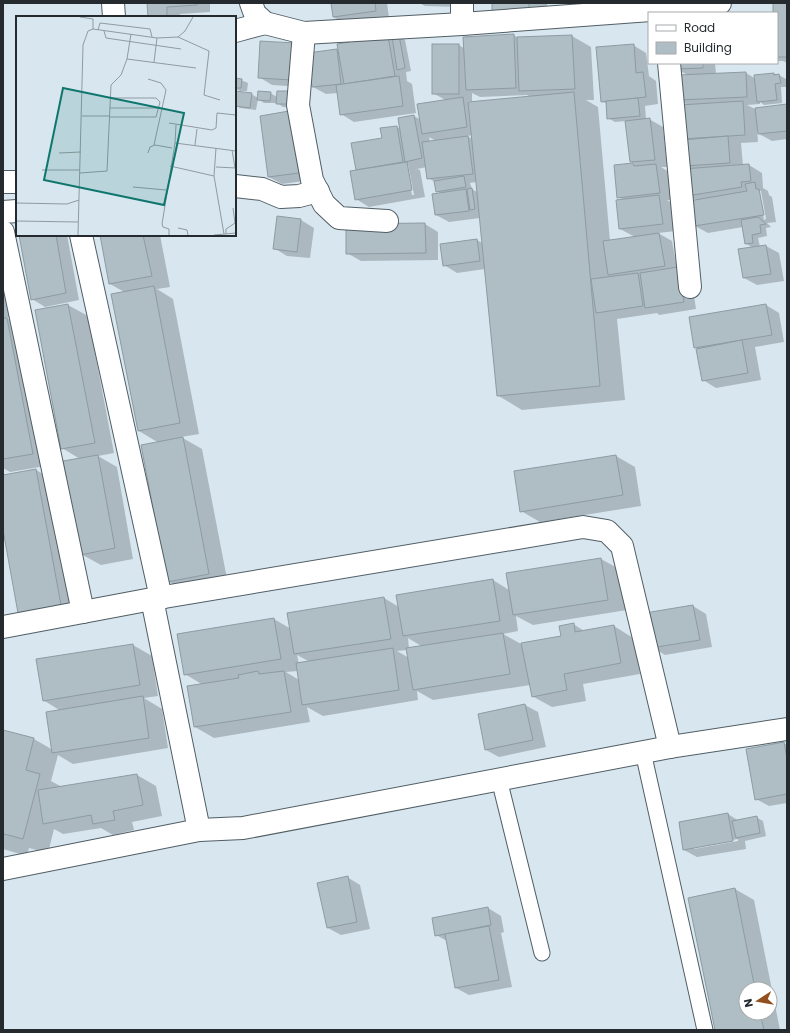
<svg xmlns="http://www.w3.org/2000/svg" width="790" height="1033" font-family="Poppins,sans-serif">
<style>
.shadow{fill:#0003;fill-rule:evenodd}
.building{fill:#afbdc5;stroke:#8d9ba3}
.lines{fill:none;stroke-linecap:round;stroke-linejoin:round}
.lane-casing{stroke:#515e65;stroke-width:17}
.street-casing{stroke:#515e65;stroke-width:24}
.lane{stroke:#fff;stroke-width:15}
.street{stroke:#fff;stroke-width:22}
.inset-road{fill:none;stroke:#909ba1;stroke-width:1}
.view{fill:#0f766e;fill-opacity:0.15;stroke:#0f766e;stroke-width:2}
.inset-edge{fill:none;stroke:#242a2d;stroke-width:2}
</style>
<rect width="100%" height="100%" fill="#d8e6ef"/>
<g class="shadow">
<path d="M148,3H210V12L180,14V17H149Z"/>
<path d="M332,3H387L389,18L346,24L333,17Z"/>
<path d="M419,3H463L462,7L425,6Z"/>
<path d="M493,3H547L548,23Z"/>
<path d="M787,3V63L783,61H777V13H774Z"/>
<path d="M513,35L519,38L572,36L591,47L594,100H586L598,107L610,241L635,237L620,229L624,200L618,197L615,166L635,164L631,162L626,121L615,122L608,118L607,104L602,101L633,45L646,53L649,76L656,81L658,104L645,106L646,119H649L663,127L667,167H661L669,172L673,200H667L672,203L676,231L658,233L672,241L677,269L691,276L696,309L659,315L657,313L617,319L625,400L522,410L497,395L485,269L457,273L444,265L441,245L477,240L482,243L480,218L449,222L436,215L442,194L437,191L435,182L428,178L427,167L417,169L420,170L425,197L369,207L356,199L357,171L352,144L383,139L397,127L401,129L414,116L421,120L447,101L433,93V45H459L465,49ZM472,93L480,97L527,95L531,97L471,103L467,101H472ZM472,135V139L467,136ZM429,137L436,141L430,142ZM406,164H408L414,195H412ZM476,182L477,192L472,189L470,183Z"/>
<path d="M399,36L405,40L411,71L406,72L407,81L412,84L416,113L354,122L341,114L338,93L326,94L313,87L337,50L340,52L388,37L393,40Z"/>
<path d="M293,44L304,87L272,85L259,77Z"/>
<path d="M676,63H715L716,74L746,73L756,79L774,74L779,75L786,79V87H781L782,103L764,105L760,102V104L747,105L755,109L787,105V139L772,141L759,134L758,128H757L758,142L741,143L743,166L749,165L762,173L763,188L768,191L769,195L772,197L776,222L767,223L771,227L766,228L767,236L758,238L760,247L766,246L779,253L784,281L757,285L744,278L753,248L745,243L743,227L708,233L695,226L696,200L688,196L692,170L685,166L683,138L690,106L679,100L688,75L676,69ZM759,191H761L766,219L764,220Z"/>
<path d="M235,79L241,80L248,83L247,91H240L235,88Z"/>
<path d="M270,93L295,107H283L277,103H264L258,99L256,110L240,108L235,105V97L251,94L258,98Z"/>
<path d="M302,120L311,180L282,184L269,177Z"/>
<path d="M301,220L314,228L310,258L287,256L274,248Z"/>
<path d="M425,224L438,232V260L361,261L347,253Z"/>
<path d="M20,235H67L79,300L45,307L32,299Z"/>
<path d="M101,235H160L170,287L157,289L173,299L199,434L181,437L202,449L228,584L187,592L168,581L159,443L139,431L126,293L110,284Z"/>
<path d="M3,239L23,315L7,318L27,330L51,465L10,472L3,468Z"/>
<path d="M68,305L88,316L114,453L98,456L117,467L133,559L101,565L81,554L80,459L62,448L36,311Z"/>
<path d="M766,305L779,313L784,342L755,347L761,380L716,388L703,380L699,349L695,347Z"/>
<path d="M616,456L635,467L641,506L540,522L521,511Z"/>
<path d="M36,470L55,481L80,616L39,623L3,524V476Z"/>
<path d="M601,559L621,570L627,610L533,625L516,616L518,631L503,634L523,645L562,636L573,624L586,632L614,626L633,638L640,674L583,684L586,701L552,707L532,696L530,685L433,700L417,691L418,700L323,716L307,707L310,722L214,738L195,727L203,685L185,674L274,619L291,629L384,598L399,607L493,580L509,590L507,574ZM408,638L423,647L409,649ZM407,650L409,658L397,651ZM297,655L310,662L299,664ZM298,671L299,680L286,672Z"/>
<path d="M693,606L706,614L712,647L665,655L652,647L646,614Z"/>
<path d="M133,645L152,656L158,696L144,698L162,709L168,748L73,764L58,755L51,781L62,787L137,775L156,786L162,816L132,822L134,830L113,835L101,828L63,834L54,829L48,853L29,848L27,856L3,849V731L34,739L53,750L61,711L43,700Z"/>
<path d="M525,705L538,712L546,747L499,757L486,750Z"/>
<path d="M784,743L787,745V803L769,806L756,799Z"/>
<path d="M728,814L739,821L756,817L763,821L766,836L745,841L746,849L697,857L684,850L680,823ZM738,839V841L694,849V847Z"/>
<path d="M347,877L360,885L370,929L341,935L328,928Z"/>
<path d="M735,889L754,900L780,1030H716ZM746,989H770V1013H746Z"/>
<path d="M488,908L501,916L504,932L501,933L512,987L469,995L456,988L447,941L436,935Z"/>
</g>
<g class="building">
<path d="M147,3H197V5L167,7V17H148Z"/>
<path d="M331,3H375L376,11L333,17Z"/>
<path d="M492,3H529V12L492,14Z"/>
<path d="M773,3H787V57H777V13H773Z"/>
<path d="M514,34L516,88L466,90L463,37Z"/>
<path d="M399,35L405,68L397,70L392,36Z"/>
<path d="M572,35L575,89L519,91L517,37Z"/>
<path d="M388,36L395,76L344,84L337,44L350,42L349,39Z"/>
<path d="M260,41L294,43L292,80L258,78Z"/>
<rect x="432" y="44" width="27" height="50"/>
<path d="M634,44L636,73L643,72L646,97L601,102L596,47Z"/>
<path d="M337,49L341,84L312,87L308,53Z"/>
<path d="M675,63H703V68L675,69Z"/>
<path d="M746,72L747,97L678,100V75Z"/>
<path d="M774,73V75L779,74L781,83L775,84L777,100L757,102L754,75Z"/>
<path d="M399,76L403,106L340,115L336,85Z"/>
<path d="M235,78L242,79L241,88H235Z"/>
<path d="M235,91L252,93L250,108L235,106Z"/>
<path d="M258,91L271,92L270,101L257,100Z"/>
<path d="M277,91H290L289,104H276Z"/>
<path d="M574,92L600,386L497,396L468,102Z"/>
<path d="M463,97L467,127L422,134L417,104Z"/>
<path d="M638,98L640,116L607,119L606,101Z"/>
<path d="M743,101L745,135L682,139L680,105Z"/>
<path d="M787,104V131L758,134L755,108Z"/>
<path d="M289,111L299,173L268,177L260,116Z"/>
<path d="M414,115L422,158L405,162L398,118Z"/>
<path d="M650,118L655,160L630,162L625,121Z"/>
<path d="M397,126L403,162L356,170L351,143L382,138L380,128Z"/>
<path d="M468,136L473,174L427,179L422,142Z"/>
<path d="M728,136L730,163L684,166L682,140Z"/>
<path d="M407,162L412,190L355,200L350,171Z"/>
<path d="M633,163L634,166L656,164L660,193L617,198L614,165Z"/>
<path d="M749,164L751,181L741,182L742,187L687,196L683,169Z"/>
<path d="M464,176L466,187L436,192L434,181Z"/>
<path d="M755,182L756,189H759L764,215L694,226L689,201L747,191L745,184Z"/>
<path d="M472,188L475,209L470,210L467,189Z"/>
<path d="M466,189L469,211L435,215L432,194Z"/>
<path d="M659,195L663,224L619,229L616,200Z"/>
<path d="M277,216L301,219L297,252L273,249Z"/>
<path d="M758,217L766,224L760,225L761,233L752,235L753,243L745,244L741,220Z"/>
<path d="M425,223L426,253L346,254V224Z"/>
<path d="M659,233L665,266L608,275L603,241Z"/>
<path d="M19,235H56L66,293L31,300Z"/>
<path d="M100,235H143L152,276L109,284Z"/>
<path d="M477,239L480,261L443,266L440,244Z"/>
<path d="M766,245L771,274L743,278L738,249Z"/>
<path d="M678,267L684,302L645,308L640,273Z"/>
<path d="M638,273L643,306L596,313L591,279Z"/>
<path d="M154,286L180,423L138,431L111,294Z"/>
<path d="M68,304L95,443L61,449L35,310Z"/>
<path d="M766,304L772,335L694,348L689,317Z"/>
<path d="M3,318H7L33,454L3,459Z"/>
<path d="M742,340L748,373L702,381L696,349Z"/>
<path d="M183,437L209,574L167,582L141,445Z"/>
<path d="M98,455L115,548L80,555L63,461Z"/>
<path d="M616,455L623,495L520,512L514,471Z"/>
<path d="M36,469L61,605L18,613L3,530V475Z"/>
<path d="M601,558L608,600L513,615L506,573Z"/>
<path d="M493,579L500,621L403,636L396,595Z"/>
<path d="M384,597L391,639L294,654L287,613Z"/>
<path d="M693,605L700,640L651,648L645,613Z"/>
<path d="M274,618L281,659L184,675L177,634Z"/>
<path d="M574,623L575,632L614,625L621,663L564,674L567,690L532,697L521,643L561,636L559,626Z"/>
<path d="M503,633L510,674L413,690L406,648Z"/>
<path d="M133,644L140,685L43,701L36,659Z"/>
<path d="M393,648L399,690L302,705L296,663Z"/>
<path d="M258,671L259,674L284,671L291,712L194,727L187,686L239,678L238,675Z"/>
<path d="M143,696L149,738L52,753L46,712Z"/>
<path d="M525,704L533,740L485,750L478,714Z"/>
<path d="M3,730L34,738L26,770L40,774L23,839L4,834L3,838Z"/>
<path d="M784,742L787,759V794L755,800L746,749Z"/>
<path d="M137,774L143,805L113,811L115,820L93,824L91,815L43,824L38,790Z"/>
<path d="M728,813L733,841L683,850L679,822Z"/>
<path d="M757,816L760,833L736,838L732,821Z"/>
<path d="M348,876L357,922L327,928L317,883Z"/>
<path d="M735,888L755,989H746V1013H760L764,1030H715L688,898Z"/>
<path d="M488,907L491,925L435,936L432,918Z"/>
<path d="M489,926L499,980L455,988L445,934Z"/>
</g>
<g class="lines">
<defs>
<g id="lane">
<path d="M643,752L705,1030"/>
<path d="M499,779L542,953"/>
</g>
<g id="street">
<path d="M113,3L114,17"/>
<path d="M251,3L255,14L265,23L304,33L462,24L678,8L720,3"/>
<path d="M462,24V3"/>
<path d="M235,31L265,23"/>
<path d="M304,33L298,105L312,180L324,204L339,218L387,221"/>
<path d="M669,63L690,287"/>
<path d="M3,182H17"/>
<path d="M235,186L262,189L281,197L299,196L318,191"/>
<path d="M3,212L17,211"/>
<path d="M3,232L83,612"/>
<path d="M81,235L161,598"/>
<path d="M152,599L199,830"/>
<path d="M3,627L152,599L583,527L607,531L622,546L670,747"/>
<path d="M3,869L199,830L243,828L670,747L787,729"/>
</g>
</defs>
<use href="#lane" class="lane-casing"/>
<use href="#street" class="street-casing"/>
<use href="#lane" class="lane"/>
<use href="#street" class="street"/>
</g>
<g transform="translate(16 16)">
<rect width="220" height="220" fill="#d8e6ef"/>
<path class="inset-road" d="M64,1L77,3V13M82,14L84,7L134,13L136,21M88,15L90,22L165,33M162,21L169,15L177,1M111,43L115,18M138,46L141,22M132,63L145,67L150,74L138,129M94,92H143M66,100H94M94,101H140L144,86L140,82H95M153,107L196,114L200,112L201,97L220,99M159,127L160,109M179,129L181,113M216,134L219,152M43,137L65,136M132,137L134,131L139,129L156,132M154,150L198,160L208,218M200,151L220,152M26,154H64M64,157L91,155L95,69L105,59L111,43L180,52M198,160L200,132M117,171L150,174M0,187L51,188L63,184M0,205L62,206M162,212L171,214L172,219M210,218V213L219,207L217,192M62,219L67,29L72,15L77,13L141,22L162,21L193,35L188,79L204,84M153,219V213L147,211L146,208L159,127L220,135M198,219L220,217"/>
<path class="view" d="M47,72L168,97L148,189L28,164Z"/>
<rect width="220" height="220" class="inset-edge"/>
</g>
<rect width="790" height="1033" fill="none" stroke="#242a2d" stroke-width="8"/>
<rect x="648" y="12" width="130" height="52" fill="#ffffff" stroke="#a7aaab"/>
<rect x="656" y="25" width="20" height="6" fill="#ffffff" stroke="#a7aaab"/>
<text x="684" y="32" font-size="12" fill="#242a2d">Road</text>
<rect x="656" y="42" width="20" height="12" fill="#afbdc5" stroke="#a7aaab"/>
<text x="684" y="52" font-size="12" fill="#242a2d">Building</text>
<g transform="translate(758 1001) rotate(258)"><circle r="19" fill="#ffffff" stroke="#a7aaab"/>
<path d="M0-3L7 15L0 10L-7 15Z" fill="#93501f"/>
<text y="-6" font-size="11" font-weight="bold" text-anchor="middle" fill="#242a2d">N</text>
</g>
</svg>
